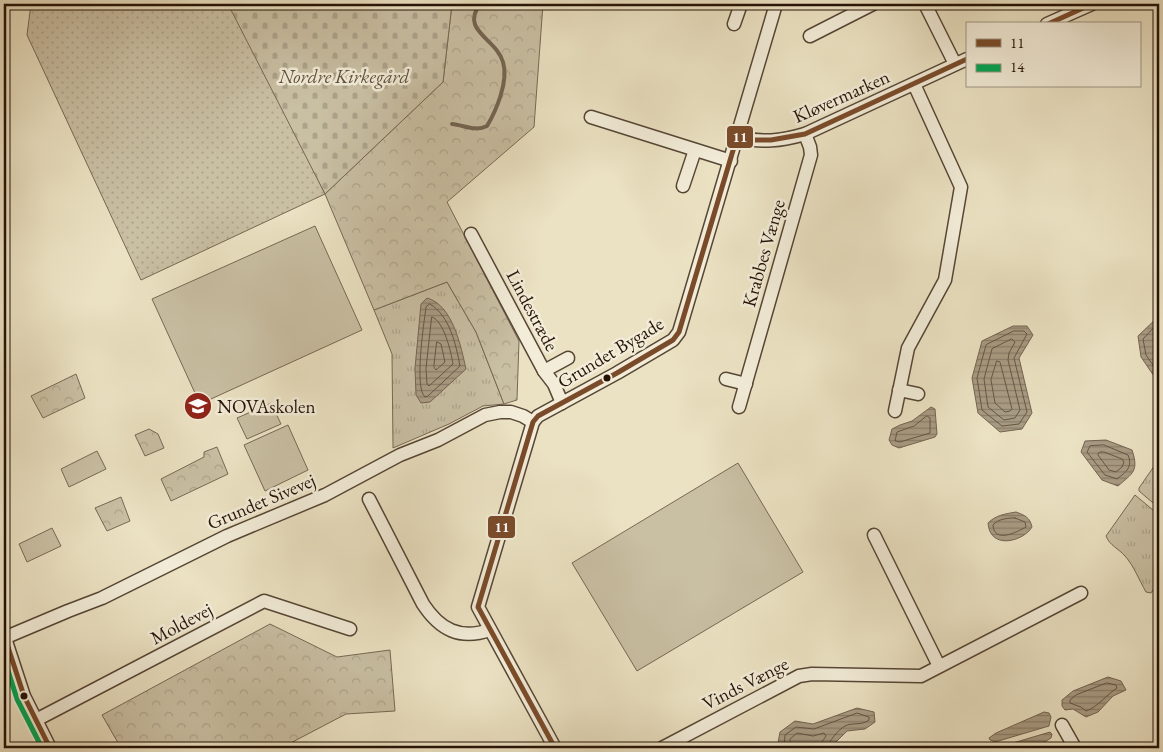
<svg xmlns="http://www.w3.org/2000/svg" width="1163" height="752" font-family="'EB Garamond',serif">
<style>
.grass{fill:url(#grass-tufts);stroke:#776854}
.forest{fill:url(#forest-crowns);stroke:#776854}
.cemetery{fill:url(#cemetery-stones);stroke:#776854}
.garden{fill:url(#garden-dots);stroke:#776854}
.pitch{fill:#c9bfa3;stroke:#776854}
.water{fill:url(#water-rules);stroke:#746451}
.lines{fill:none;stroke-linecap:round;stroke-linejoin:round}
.shore{stroke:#665644;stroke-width:1}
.stream{stroke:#746451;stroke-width:4}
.street-casing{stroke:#564635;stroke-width:15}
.street{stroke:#f2ecd8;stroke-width:12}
.bus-1-casing{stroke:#f2ecd8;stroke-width:9}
.bus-2-casing{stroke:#f2ecd8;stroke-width:9}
.bus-1{stroke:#7a4b2a;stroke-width:5}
.bus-2{stroke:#00a651;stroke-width:5}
.bus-dot{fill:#251206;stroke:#f2ecd8;stroke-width:2}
.labels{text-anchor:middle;stroke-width:5;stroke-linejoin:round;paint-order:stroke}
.park-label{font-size:19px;font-style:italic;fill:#5e4f3d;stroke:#f2ecd8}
.street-label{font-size:19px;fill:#251206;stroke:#f2ecd8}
.poi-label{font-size:19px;fill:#251206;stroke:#f2ecd8;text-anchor:start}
.line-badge{stroke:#f2ecd8;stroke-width:2}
.badge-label{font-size:14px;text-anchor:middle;font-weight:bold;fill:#fff}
</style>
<defs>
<pattern id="grass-tufts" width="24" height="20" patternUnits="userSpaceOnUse" patternTransform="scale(1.25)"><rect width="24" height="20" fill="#c9bfa3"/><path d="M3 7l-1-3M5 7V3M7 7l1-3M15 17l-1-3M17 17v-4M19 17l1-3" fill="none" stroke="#aca38b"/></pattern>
<pattern id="forest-crowns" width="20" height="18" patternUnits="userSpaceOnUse" patternTransform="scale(1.25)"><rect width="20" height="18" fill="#c9bfa3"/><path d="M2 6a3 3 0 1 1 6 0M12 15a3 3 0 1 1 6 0" fill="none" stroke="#aca38b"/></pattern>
<pattern id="cemetery-stones" width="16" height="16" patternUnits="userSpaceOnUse" patternTransform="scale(1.25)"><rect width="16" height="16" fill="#c9bfa3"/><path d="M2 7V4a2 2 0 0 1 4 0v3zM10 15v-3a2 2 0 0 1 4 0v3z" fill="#aca38b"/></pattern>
<pattern id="garden-dots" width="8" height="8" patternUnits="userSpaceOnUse" patternTransform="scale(1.25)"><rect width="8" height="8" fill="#c9bfa3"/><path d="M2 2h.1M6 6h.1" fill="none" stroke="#aca38b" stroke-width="1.8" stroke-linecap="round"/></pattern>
<pattern id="water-rules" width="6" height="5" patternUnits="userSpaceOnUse" patternTransform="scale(1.25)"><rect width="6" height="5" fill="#a89b83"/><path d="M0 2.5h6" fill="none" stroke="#897d69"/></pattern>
</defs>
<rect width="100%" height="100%" fill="#ebe2c3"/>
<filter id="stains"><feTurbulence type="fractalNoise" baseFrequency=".004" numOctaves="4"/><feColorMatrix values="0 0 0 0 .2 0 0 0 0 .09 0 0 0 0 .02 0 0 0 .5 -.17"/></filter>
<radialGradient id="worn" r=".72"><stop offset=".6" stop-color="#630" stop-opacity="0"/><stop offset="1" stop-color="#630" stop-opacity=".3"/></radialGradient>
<g class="grass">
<path d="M447,282L476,332L504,404L483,406L449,424L393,448L392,354L374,310Z"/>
<path d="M1159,459V508L1139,491V488Z"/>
<path d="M1135,495L1159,515V581L1151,593L1146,592C1139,580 1134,566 1125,556C1118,548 1110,546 1106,536Z"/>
</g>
<g class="forest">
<path d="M452,4H543L534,127L447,202L519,341L517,400L504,404L476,332L447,282L374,310L325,194L443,82Z"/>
<path d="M76,374L85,398L43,418L31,396Z"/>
<path d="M149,429L158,434L164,448L145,456L135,435Z"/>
<path d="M217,447L228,474L171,501L161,479L204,457V452Z"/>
<path d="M121,497L130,521L107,531L95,508Z"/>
<path d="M270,624L337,657L390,650L395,711L346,714L281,748H121L102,715Z"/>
</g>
<path class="cemetery" d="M225,4H452L443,82L325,194Z"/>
<path class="garden" d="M31,4H228L325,194L141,280L27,35Z"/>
<g class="pitch">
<path d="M315,226L362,330L200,404L152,299Z"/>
<path d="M271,403L281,424L247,439L237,418Z"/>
<path d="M288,425L308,470L265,491L244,445Z"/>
<path d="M97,451L106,469L69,487L61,469Z"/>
<path d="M738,463L803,572L637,671L572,563Z"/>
<path d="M52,528L61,546L27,562L19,544Z"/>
</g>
<g class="water">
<path d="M427,298C453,305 461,347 466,369L430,402L421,403L416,395L415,368L421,304Z"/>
<path d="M1159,316V379H1156L1141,357L1138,336Z"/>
<path d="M1013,326H1027L1033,335L1019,358L1032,413L1022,429L1000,432L978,413L972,378L982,341Z"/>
<path d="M931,407L935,409L937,434L935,437L899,448L892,445L889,440L892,429L900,425L912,421Z"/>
<path d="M1106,440L1132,450C1139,471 1133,473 1118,486L1102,480L1081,452L1085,441Z"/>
<path d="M1016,512C1024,515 1030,517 1032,527C1024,541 990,551 988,523C996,515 1005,514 1016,512Z"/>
<path d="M1108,677L1121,681L1126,690L1113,696L1098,712L1086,717L1073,709L1065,710L1062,706V700L1073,691Z"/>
<path d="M857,708L874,712L875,722L865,729L847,731L830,748H780L778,743L780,732L795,721L813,724Z"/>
<path d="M1044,712L1049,713L1051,717L1049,726L995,742L990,740L989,738L996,733Z"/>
<path d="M1050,732L1052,734L1051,738L1035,748H996Z"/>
</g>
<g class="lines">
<g class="shore">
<path d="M430,304C450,316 456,345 460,366L428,396L425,397C414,388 424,323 426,307Z"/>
<path d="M432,317C444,321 451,352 453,364L429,386L427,384L426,369Z"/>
<path d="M1159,322L1143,339L1146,355L1159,374"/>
<path d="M1014,331H1024L1027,334L1014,358L1027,412L1019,424L1002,426L982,410L977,378L986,345Z"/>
<path d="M1012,339L1015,342L1009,353L1008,360L1020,410L1015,418L1004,420L988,407L984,379L992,349Z"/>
<path d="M437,342L441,344L445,362L436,370L434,367Z"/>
<path d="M997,361L1000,362L1012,409L1010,411L1005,412L995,403L991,380Z"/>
<path d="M927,416L930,418V433L900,442L895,441L897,432L914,426Z"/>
<path d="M1104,445L1128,455C1133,467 1126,472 1117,479L1105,475L1087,452L1090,446Z"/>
<path d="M1100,452H1104L1122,459L1124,462L1122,467L1116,472L1109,470L1098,455Z"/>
<path d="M1015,518L1025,522L1026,527C1017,532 994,544 993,525C998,519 1007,518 1015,518Z"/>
<path d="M1107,683L1116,685L1117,688C1106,695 1098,707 1086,711L1081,707L1070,703V700L1076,695Z"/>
<path d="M784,748L785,735L796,727L814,729L857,713L869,717V720C861,726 853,722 845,726C839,729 828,742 827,748"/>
<path d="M791,748L790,739L797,733L813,736L824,733L826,736L822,742L821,748"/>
</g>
<path class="stream" d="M452,124C464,125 475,132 487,126C496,111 509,81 503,62C496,38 460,31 480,4"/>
<defs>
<g id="street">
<path d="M925,4L955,64"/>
<path d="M734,24L741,4"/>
<path d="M1047,24L1092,4"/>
<path d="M810,36L873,4"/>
<path d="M591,117L731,161"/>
<path d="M737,137C762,143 781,141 805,134L967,59"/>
<path d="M683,186L695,150"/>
<path d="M471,234L544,371L554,384L562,403"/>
<path d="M544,371L568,358"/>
<path d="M726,379L746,384"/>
<path d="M899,390L918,394"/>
<path d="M739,407L811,155L810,147L805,134"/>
<path d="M895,411L908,348L945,280L961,187L914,84"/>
<path d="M369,499L423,604C440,630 460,640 490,630"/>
<path d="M874,535L939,666"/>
<path d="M4,635L24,696L50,748"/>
<path d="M4,638L68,611L102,598L227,536L325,495L400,455L438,440L485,415L500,412H511L523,416L533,422"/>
<path d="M36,720L264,601L350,629"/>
<path d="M1062,725L1075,748"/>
<path d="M555,748L478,607L533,422L538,416L617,373L673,340L679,332L776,4"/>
<path d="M662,748L799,676L812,674L921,676L1081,593"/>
</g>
</defs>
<use href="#street" class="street-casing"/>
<use href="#street" class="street"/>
<defs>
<g id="bus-1">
<path d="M1048,24L1092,4"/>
<path d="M4,635L24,696L50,748"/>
<path d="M555,748L478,607L533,422L538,416L617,373L673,340L679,332L737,137L755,140H771L805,134L967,59"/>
</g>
<path id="bus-2" d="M4,658L17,699L42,748"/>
</defs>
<use href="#bus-1" class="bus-1-casing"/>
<use href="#bus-2" class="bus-2-casing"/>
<use href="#bus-1" class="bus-1"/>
<use href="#bus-2" class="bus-2"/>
</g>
<defs>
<symbol id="school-disc" viewBox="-11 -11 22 22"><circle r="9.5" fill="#8f2418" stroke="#f2ecd8"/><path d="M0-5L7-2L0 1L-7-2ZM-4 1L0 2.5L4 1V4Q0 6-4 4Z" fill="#fff"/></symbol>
</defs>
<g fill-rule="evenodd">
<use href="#school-disc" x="182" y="390" width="32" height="32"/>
</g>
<g class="bus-dot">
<circle cx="607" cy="378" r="4.5"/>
<circle cx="24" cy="696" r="4.5"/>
</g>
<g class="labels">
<g class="park-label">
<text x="344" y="83">Nordre Kirkegård</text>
</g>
<g class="street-label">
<text transform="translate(841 96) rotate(-24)" y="7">Kløvermarken</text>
<text transform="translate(763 253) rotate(-74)" y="7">Krabbes Vænge</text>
<text transform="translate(533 310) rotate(62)" y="7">Lindestræde</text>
<text transform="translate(610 352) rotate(-31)" y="7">Grundet Bygade</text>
<text transform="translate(261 501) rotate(-23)" y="7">Grundet Sivevej</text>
<text transform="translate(181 623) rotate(-28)" y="7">Moldevej</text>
<text transform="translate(745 683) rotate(-27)" y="7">Vinds Vænge</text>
</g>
<g class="poi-label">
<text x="217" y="413">NOVAskolen</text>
</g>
</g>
<g class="line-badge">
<rect x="726" y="125" width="28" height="24" rx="5" fill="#7a4b2a"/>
<rect x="487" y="515" width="29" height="24" rx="5" fill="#7a4b2a"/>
</g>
<g class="badge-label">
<text x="740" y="142">11</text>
<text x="502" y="532">11</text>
</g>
<rect width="1163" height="752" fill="none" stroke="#ebe2c3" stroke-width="20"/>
<rect x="5" y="5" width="1153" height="742" fill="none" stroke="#251206" stroke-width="2.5"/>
<rect x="10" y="10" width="1143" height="732" fill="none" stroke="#251206"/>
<rect x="966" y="22" width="175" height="65" fill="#f2ecd8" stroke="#a09584"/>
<rect x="976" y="39" width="25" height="8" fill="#7a4b2a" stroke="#a09584"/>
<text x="1010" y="48" font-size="15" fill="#251206">11</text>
<rect x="976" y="64" width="25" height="8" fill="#00a651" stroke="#a09584"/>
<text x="1010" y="72" font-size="15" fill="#251206">14</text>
<rect width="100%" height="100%" filter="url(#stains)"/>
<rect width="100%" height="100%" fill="url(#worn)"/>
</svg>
